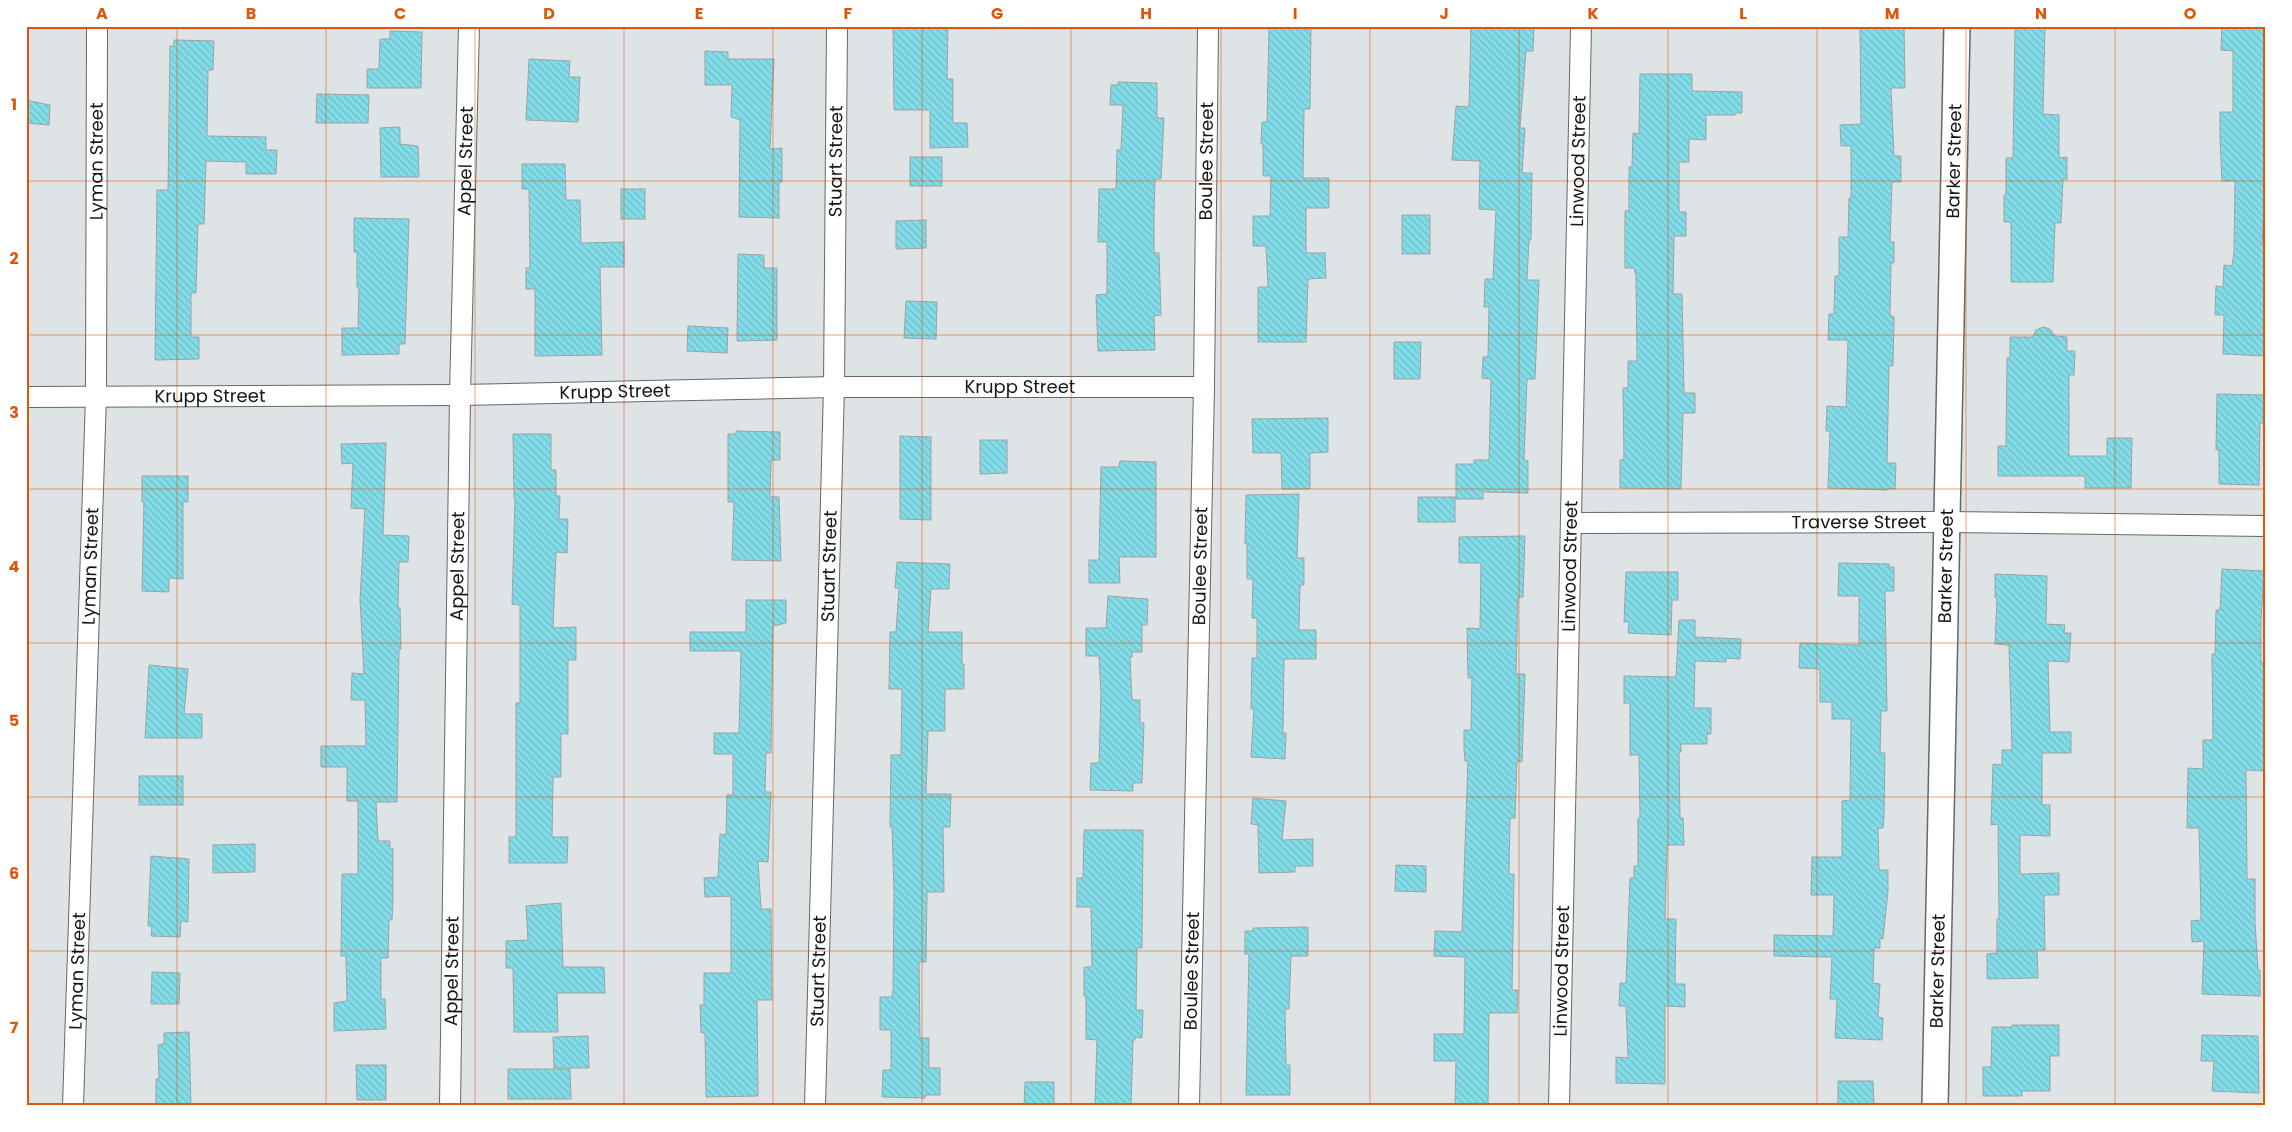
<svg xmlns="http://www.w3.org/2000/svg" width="2292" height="1132" font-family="Poppins,sans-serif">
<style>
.building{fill:url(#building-back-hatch);stroke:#9da3a4}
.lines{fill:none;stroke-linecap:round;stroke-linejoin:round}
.minor-casing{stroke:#636869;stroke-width:22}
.tertiary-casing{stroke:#636869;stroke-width:28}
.minor{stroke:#fff;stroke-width:20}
.tertiary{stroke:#fff;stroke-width:25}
.grid{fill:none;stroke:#dd560c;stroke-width:1;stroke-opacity:0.55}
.labels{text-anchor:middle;stroke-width:4;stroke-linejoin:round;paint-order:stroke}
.street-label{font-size:18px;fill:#141616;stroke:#fff}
.neatline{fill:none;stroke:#dd560c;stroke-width:2}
.grid-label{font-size:16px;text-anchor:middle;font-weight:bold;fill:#dd560c}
</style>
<defs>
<pattern id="building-back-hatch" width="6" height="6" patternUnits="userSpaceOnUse" patternTransform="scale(1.25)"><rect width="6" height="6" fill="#83dde9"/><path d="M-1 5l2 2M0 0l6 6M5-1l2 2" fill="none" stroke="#70bdc7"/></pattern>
</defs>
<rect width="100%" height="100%" fill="#dee4e5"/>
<g class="building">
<path d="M893,26H948L947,79H953V123H967L968,147L930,148V110H894Z"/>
<path d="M1471,26H1534L1533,51H1526L1520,128H1525L1522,173H1532L1531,240H1529L1527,280H1539L1535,379H1527L1524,460L1528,461V493L1483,492V499H1456V464H1474V460H1489L1491,379L1482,378L1483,357H1488L1489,307H1484L1485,279H1493L1496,210L1479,209L1480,161L1452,160L1456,106L1469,107Z"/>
<path d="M1860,26H1904L1905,88H1891L1894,156H1901V182H1892L1890,242H1894V263H1891L1890,315L1894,317L1893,366H1889L1887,463H1896L1895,489H1887V490L1828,488L1830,431H1826L1827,406L1846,407L1848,340H1828L1829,314H1834L1835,276H1839V237H1848L1849,198L1851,199V146H1841L1840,125L1861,124Z"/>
<path d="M2015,26H2045L2043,114L2059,115V158L2067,157V179H2063L2061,223H2055L2053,282H2011V222H2004V195H2006V158H2013Z"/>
<path d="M2222,26H2266V203H2264L2262,246H2266V356L2223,354L2224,315H2215L2216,286L2223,287L2224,265L2232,266L2234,252L2235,181H2222L2220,137V112H2233V51L2221,50Z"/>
<path d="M1269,28L1311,29L1310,109H1304L1303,178H1329V208H1306V253H1325L1326,278L1308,279L1306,342H1258V287H1268L1266,246H1253V216H1270L1271,176H1263V144H1261L1262,122H1267Z"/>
<path d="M390,31L422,32L421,88H367V69H379L380,39H390Z"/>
<path d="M174,40L214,41L213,70H208L207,136L266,137V150H277L276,174H246V162L206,161L204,224H198L196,293H191V337H199V359L155,360L157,190H168L170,46H174Z"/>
<path d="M705,51L728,52V59H774L770,149L782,148V182H779V218L739,217L740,120L731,117L732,85H705Z"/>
<path d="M529,59L570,61L569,77H580L578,122L526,120Z"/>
<path d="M1640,74H1692V91L1742,92V113H1736L1735,115H1706V140L1689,139V162H1679V212H1686V236H1674L1673,294H1682L1684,393H1695V413H1683L1681,489L1620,488V460L1624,459L1623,388H1628V361H1637L1636,276L1634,268H1625V211H1629V167H1632L1633,133L1639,134Z"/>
<path d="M1118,82L1157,83V118H1164L1161,179H1155L1154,215V253H1159L1161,315L1154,316L1155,350L1098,351L1096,295L1107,294V242H1098L1099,189H1116L1117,150H1121L1123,105H1110L1111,85H1118Z"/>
<path d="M317,94L369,95L368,123H316Z"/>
<path d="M26,100L50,105L49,125L26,123Z"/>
<path d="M400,127V144L418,146L419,177H381L380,128Z"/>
<rect x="910" y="157" width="32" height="29"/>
<path d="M522,164H565L566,200H580L581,243L624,242V267H600L602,355L535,356V289H526V268H530L529,189H522Z"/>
<rect x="621" y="189" width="24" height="30"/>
<rect x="1402" y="215" width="28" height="39"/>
<path d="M354,218L409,219L405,344H399V354L342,355V328H358L359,288H357V252H354Z"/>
<path d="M926,220V248L896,249V221Z"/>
<path d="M738,254L764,255V268H777V340L737,341Z"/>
<path d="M906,301L937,302L936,339L904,338Z"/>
<path d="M688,326L728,328L727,353L687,351Z"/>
<path d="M2043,327L2050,329L2055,336L2067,337V351H2075L2074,375H2069V456H2107V438H2132L2131,488H2085V476H1998V446H2006L2007,358H2010V337H2033L2036,330Z"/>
<path d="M1394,342H1421L1420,379H1394Z"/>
<path d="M2217,394L2266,395V423H2260L2259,485L2219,484V450H2216Z"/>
<path d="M1328,418V452L1310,453V489H1282L1281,453H1253L1252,419Z"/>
<path d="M736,431L780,432V460H771L770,497H779L781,561L732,560L734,502H728V434H736Z"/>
<path d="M513,434H551V470H556V496H560L559,519H568L567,553L556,552L553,628L576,627V660H568V734H561V777H553L552,837H568L567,863H509V837H516V703H520V605L512,604L515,499H514Z"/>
<path d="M900,436L931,437V520L900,519Z"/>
<path d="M980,440H1007V473L980,474Z"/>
<path d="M386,443L383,535L409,536L408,562H399L398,608H400L401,649H399L397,802H376L378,841H390V849H393V903L392,920H389L388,958H381V999H385L386,1029L334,1031V1003L347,1001L346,956H341L342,874H358V801H347V767H321V746H366L365,700H351L352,673L364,674L360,600L365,509L351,508L353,463L342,464L341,444Z"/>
<path d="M1120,461L1156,462V557H1119L1120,583H1089V560H1099L1101,467H1119Z"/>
<path d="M142,476H188V502H183V579L169,578V592L142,591L144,502H142Z"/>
<path d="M1299,494L1297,558H1304V585H1300L1299,630H1316V659H1284L1283,733H1286L1285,759L1251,757L1254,709H1251L1252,658H1257V618H1252L1253,579H1247V544H1245L1246,495Z"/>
<rect x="1418" y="497" width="37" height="25"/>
<path d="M1525,536L1523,597H1518L1516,674H1525L1522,762L1517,761L1515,818H1510L1509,874H1514L1512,990H1518L1517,1013H1489L1488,1106H1455L1456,1061H1434V1034H1464L1465,957L1434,956L1435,931L1462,932L1468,761H1465L1464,750V730H1471L1472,678H1468L1467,628L1480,629L1481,563H1459V537Z"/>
<path d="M897,562L950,564L949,589H931L928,632H962V664H964V689H945V731H928L926,794H951L950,827H943L944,892H927L926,962H919L920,1038H929V1068H940V1095H925V1098L882,1097L883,1070H891V1030H880V997H892L893,991L894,892L892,827H890L891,755H901L902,689H889L890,632H896L899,588H895Z"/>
<path d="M1839,563L1889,564V567H1894V591H1885L1887,711H1881L1880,753H1885L1884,818L1883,828H1878L1879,870H1888V891L1883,939L1880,938V948H1874L1873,983L1880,984L1878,1017L1883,1018L1882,1040L1835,1038L1837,999H1830L1832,957L1774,956V935L1833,936L1834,895H1811L1812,857H1842V801L1850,800L1851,719H1832V702H1820V669L1799,668L1800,643L1859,645V596H1838Z"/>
<path d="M2222,569L2264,571L2261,621V663H2264L2266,697V771L2246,770L2247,879H2255V922L2258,970H2260V996L2202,994L2204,941L2192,942L2191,921L2201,920L2200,869L2199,828H2187L2188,768L2203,769V740H2213L2212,654H2215L2216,610H2220Z"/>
<path d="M1626,572H1678V600H1672L1671,635L1628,633L1629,622H1624Z"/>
<path d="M1995,574L2047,576L2046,624L2065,625L2064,633H2071L2069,662L2048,661L2050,732H2071V753H2042V805H2050V836L2020,835V874L2059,873V895H2044L2045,950H2037L2038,978L1987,979V954L1997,953V919H1999L1998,824L1991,825L1993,764L2002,765V750H2012L2009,645L1995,644L1997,598H1995Z"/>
<path d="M1108,596L1148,599L1147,625H1142V652H1132V657H1130L1132,700H1140V723H1144L1142,783H1133V791L1090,790L1091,763H1099L1101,693L1099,656H1086V628H1106Z"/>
<path d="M746,600H786V623L773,626L771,753H766L765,792H771L768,862L758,861L761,909H771L772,1000H757L758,1096L706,1097L705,1033H701L700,1005H704V973H731V896L705,897L704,878L718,877L720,834L726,835L727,795H733V754H714V733H739L741,651H690V632H746Z"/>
<path d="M1679,620H1695V637L1741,639L1740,659L1726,658V662L1695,661L1694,708H1711V734H1707V744H1681V752H1679L1680,818H1683L1684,845H1667L1665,919H1676L1675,984H1685V1007L1665,1006V1084L1616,1083V1057L1628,1058L1626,1006H1619L1620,983H1626L1630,878H1634V866H1638V818H1640L1639,755H1630V703H1624V676L1676,677Z"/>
<path d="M149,665L188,669L184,714H202V738H145Z"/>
<rect x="139" y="776" width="44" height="29"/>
<path d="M1253,798L1286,801L1282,840L1313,839V866H1295V872L1259,873L1258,825L1251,824Z"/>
<path d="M1084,830H1143L1142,948H1137L1136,1010H1143L1142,1038L1135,1037V1040H1133L1131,1106L1095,1104L1097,1040L1086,1039V996H1084V967H1092L1091,907H1077V878H1083Z"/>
<path d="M255,844V872L213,873V845Z"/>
<path d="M151,856L189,859L188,922L181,921L180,937L151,936L152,926H148Z"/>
<path d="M1396,865L1426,866V892L1395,891Z"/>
<path d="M561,903L563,967H604L605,993H557L558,1032H514L513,968H506V941L528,940L526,906Z"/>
<path d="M1308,927V956H1291L1289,1009H1285L1286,1065H1290V1095H1246L1249,954H1245V931H1253V928Z"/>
<path d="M152,972L180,973L179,1004H151Z"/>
<path d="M2012,1025H2059V1056H2050V1091H2022V1096H1983V1067H1991L1992,1027H2012Z"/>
<path d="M189,1032L191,1106H156V1079H159L158,1045L164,1044V1033Z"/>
<path d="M2202,1035L2258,1036L2259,1093L2212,1091L2214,1061H2201Z"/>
<path d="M588,1036L589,1068H554L553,1037Z"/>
<path d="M356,1065H386V1100H357Z"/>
<path d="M508,1069H570L571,1099H508Z"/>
<path d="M1838,1081H1873L1874,1106H1838Z"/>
<path d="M1025,1082H1054V1106H1024Z"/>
</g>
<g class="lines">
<defs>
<g id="minor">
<path id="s1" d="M26,397L460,395L834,387H1204"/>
<path id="s2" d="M1571,523L1947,522L2266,526"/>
<path id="s3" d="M73,1106L96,396L97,26"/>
<path id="s4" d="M450,1106L460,395L469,26"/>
<path id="s5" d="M815,1106L834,387L837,26"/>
<path id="s6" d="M1189,1106L1204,387L1208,26"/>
<path id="s7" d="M1559,1106L1581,26"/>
</g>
<g id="tertiary">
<path id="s8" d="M1935,1106L1957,26"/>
</g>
</defs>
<use href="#minor" class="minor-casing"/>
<use href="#tertiary" class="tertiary-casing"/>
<use href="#minor" class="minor"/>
<use href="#tertiary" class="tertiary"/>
</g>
<path class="grid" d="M177,26V1106M326,26V1106M475,26V1106M624,26V1106M773,26V1106M922,26V1106M1071,26V1106M1221,26V1106M1370,26V1106M1519,26V1106M1668,26V1106M1817,26V1106M1966,26V1106M2115,26V1106M26,181H2266M26,335H2266M26,489H2266M26,643H2266M26,797H2266M26,951H2266"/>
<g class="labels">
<g class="street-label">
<text dy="6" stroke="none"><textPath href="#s3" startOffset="945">Lyman Street</textPath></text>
<text dy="6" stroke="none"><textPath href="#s4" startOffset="945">Appel Street</textPath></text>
<text dy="6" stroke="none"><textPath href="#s5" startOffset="945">Stuart Street</textPath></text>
<text dy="6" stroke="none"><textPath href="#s6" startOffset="945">Boulee Street</textPath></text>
<text dy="6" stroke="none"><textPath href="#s7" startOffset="945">Linwood Street</textPath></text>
<text dy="6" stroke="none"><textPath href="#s8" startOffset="945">Barker Street</textPath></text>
<text dy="6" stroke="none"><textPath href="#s1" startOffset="994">Krupp Street</textPath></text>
<text dy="6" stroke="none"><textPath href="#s1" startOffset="589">Krupp Street</textPath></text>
<text dy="6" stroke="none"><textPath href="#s1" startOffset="184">Krupp Street</textPath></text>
<text dy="6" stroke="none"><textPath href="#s2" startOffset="288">Traverse Street</textPath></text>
<text dy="6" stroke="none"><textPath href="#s3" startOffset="540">Lyman Street</textPath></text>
<text dy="6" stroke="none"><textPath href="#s4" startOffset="540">Appel Street</textPath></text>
<text dy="6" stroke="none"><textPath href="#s5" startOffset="540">Stuart Street</textPath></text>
<text dy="6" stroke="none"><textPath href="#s6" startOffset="540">Boulee Street</textPath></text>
<text dy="6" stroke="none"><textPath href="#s7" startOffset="540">Linwood Street</textPath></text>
<text dy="6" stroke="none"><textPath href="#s8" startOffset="540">Barker Street</textPath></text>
<text dy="6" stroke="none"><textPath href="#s3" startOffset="135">Lyman Street</textPath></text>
<text dy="6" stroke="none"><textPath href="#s4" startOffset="135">Appel Street</textPath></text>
<text dy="6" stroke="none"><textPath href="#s5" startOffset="135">Stuart Street</textPath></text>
<text dy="6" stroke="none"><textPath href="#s6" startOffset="135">Boulee Street</textPath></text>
<text dy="6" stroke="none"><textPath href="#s7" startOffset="135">Linwood Street</textPath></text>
<text dy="6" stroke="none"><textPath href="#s8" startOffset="135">Barker Street</textPath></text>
</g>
</g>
<rect width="2292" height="1132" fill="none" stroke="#ffffff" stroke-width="55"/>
<rect x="28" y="28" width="2236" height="1076" class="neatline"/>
<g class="grid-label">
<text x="102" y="19">A</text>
<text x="251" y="19">B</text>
<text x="400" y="19">C</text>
<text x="549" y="19">D</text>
<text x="699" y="19">E</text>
<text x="848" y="19">F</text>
<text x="997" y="19">G</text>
<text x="1146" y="19">H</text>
<text x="1295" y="19">I</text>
<text x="1444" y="19">J</text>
<text x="1593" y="19">K</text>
<text x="1743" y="19">L</text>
<text x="1892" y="19">M</text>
<text x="2041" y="19">N</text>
<text x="2190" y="19">O</text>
<text x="14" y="110">1</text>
<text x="14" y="264">2</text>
<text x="14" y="418">3</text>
<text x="14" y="572">4</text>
<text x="14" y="726">5</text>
<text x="14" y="879">6</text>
<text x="14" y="1033">7</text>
</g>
</svg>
